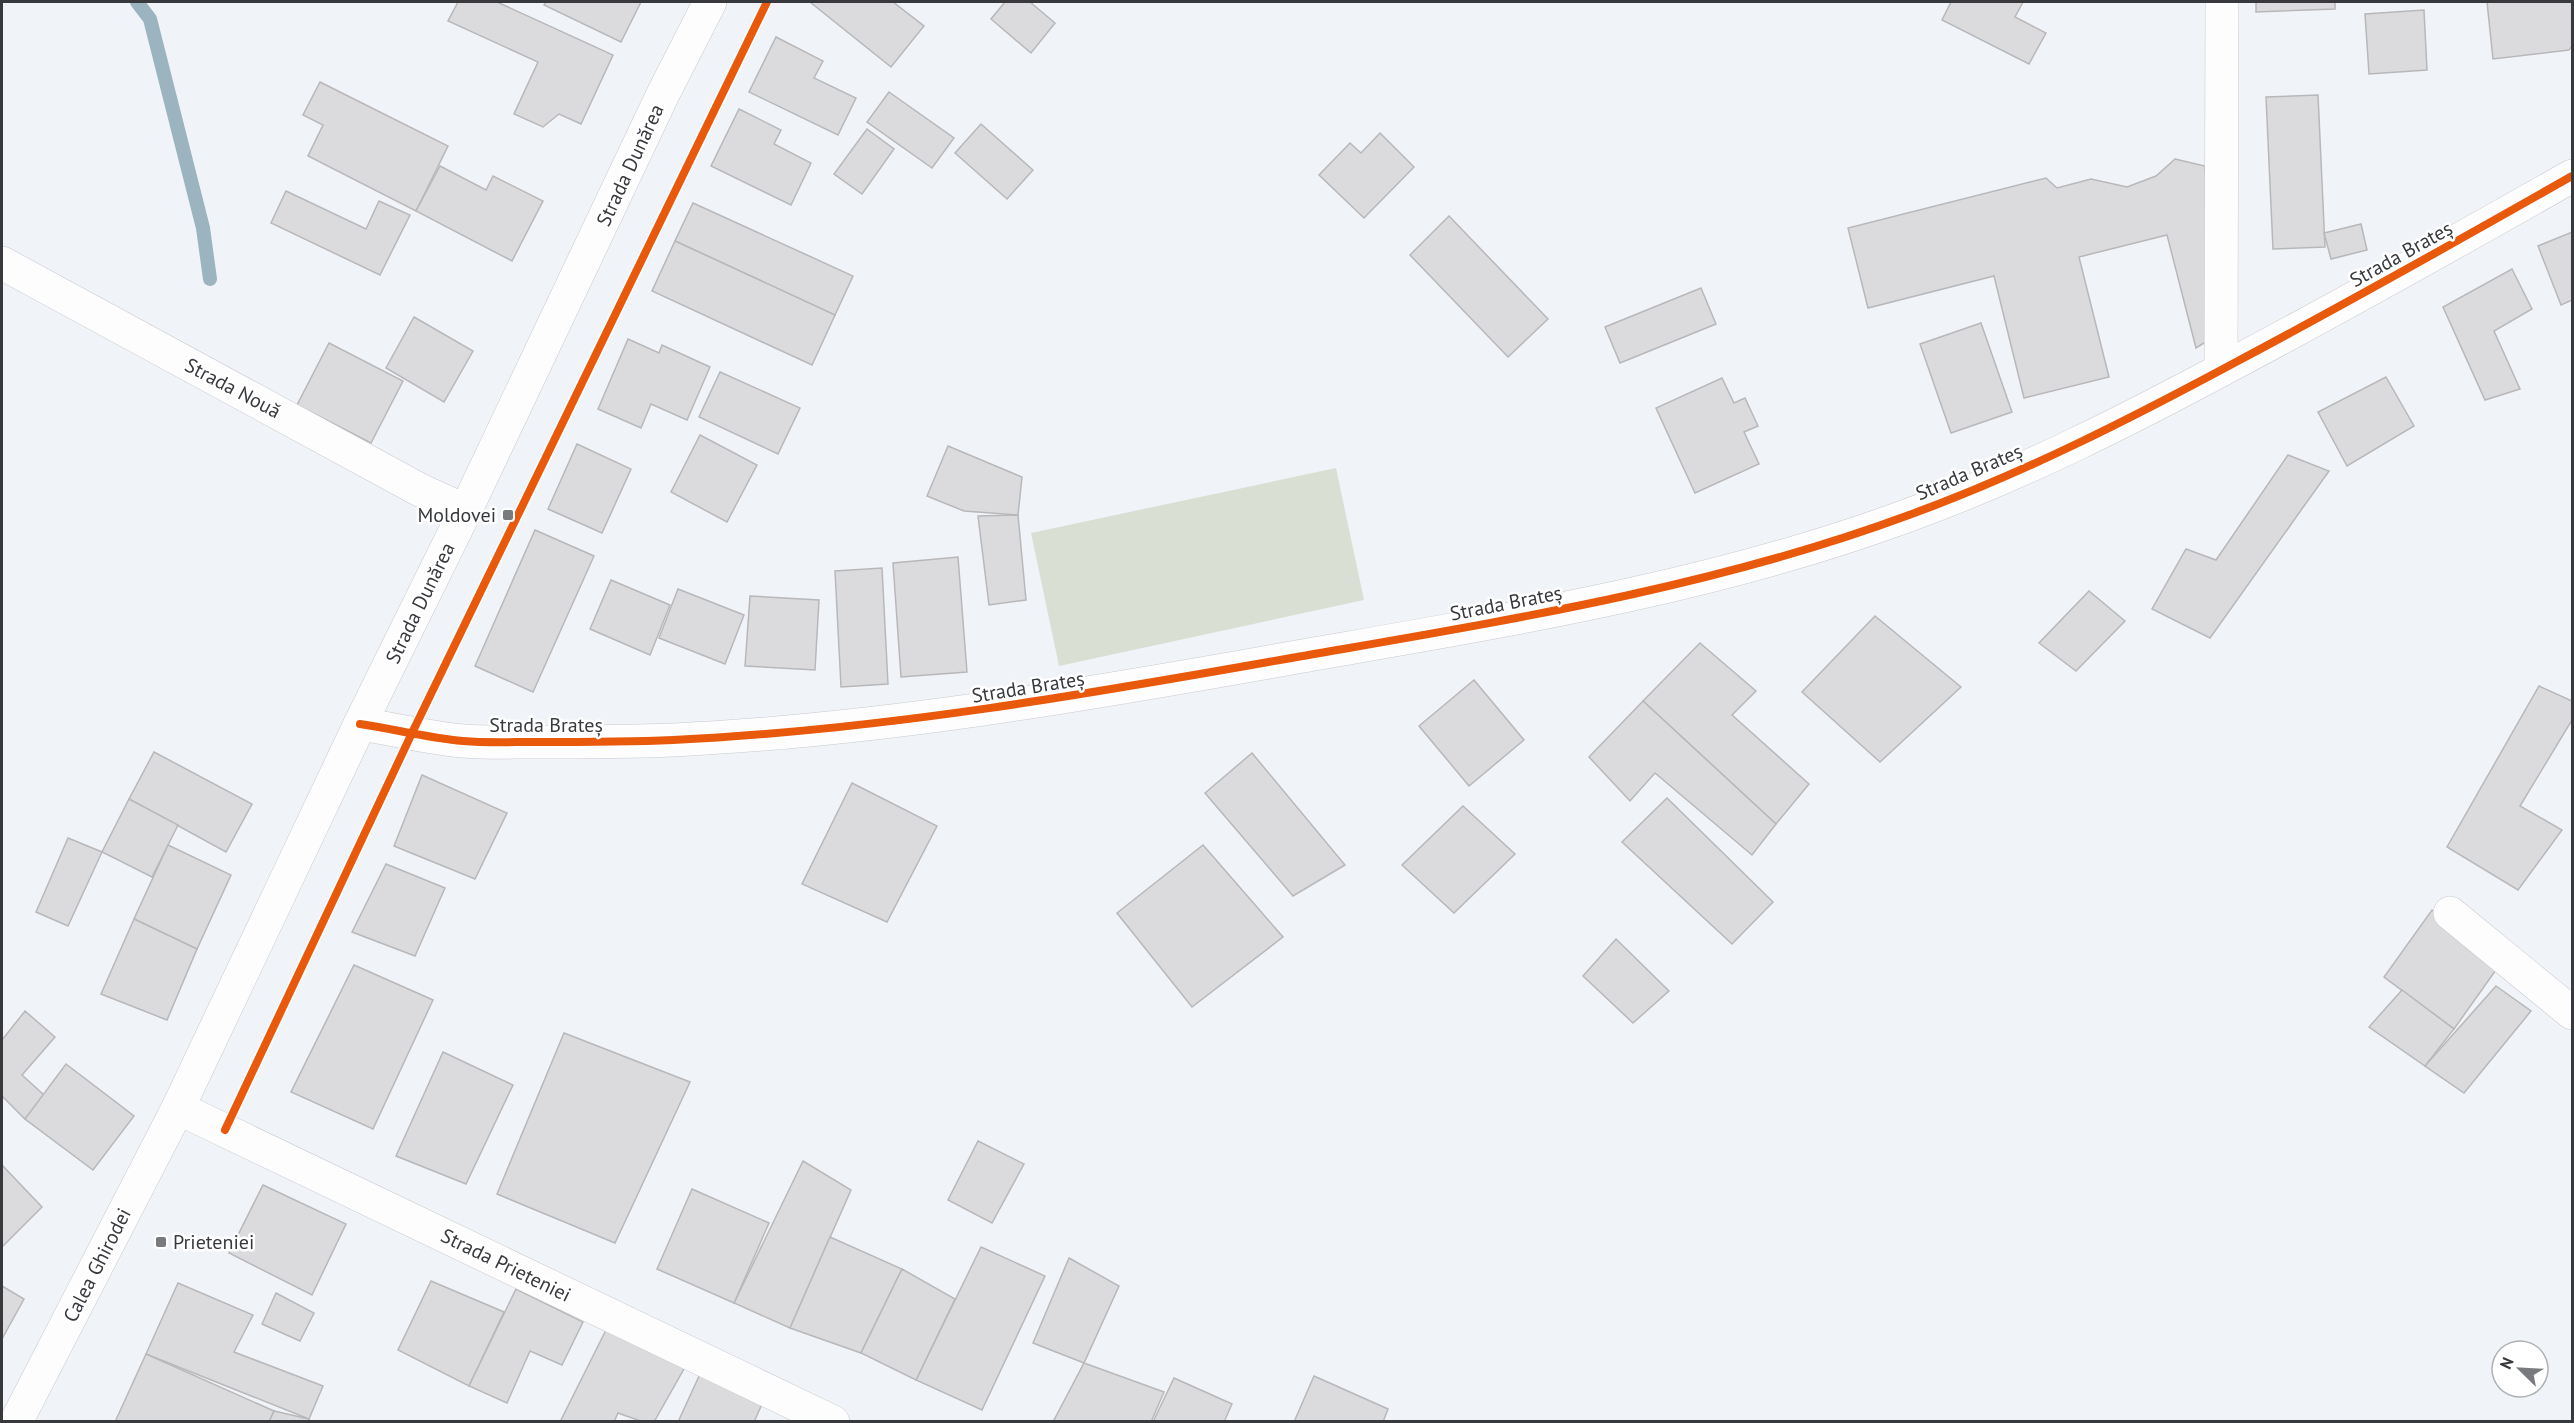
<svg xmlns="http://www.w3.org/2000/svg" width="2574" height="1423" font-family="'PT Sans',sans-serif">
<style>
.green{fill:#dadfd4}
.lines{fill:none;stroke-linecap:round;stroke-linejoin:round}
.stream{stroke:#9bb4bf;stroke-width:14}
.building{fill:#dbdadd;stroke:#b8b8ba;stroke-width:1.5}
.minor-casing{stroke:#c8cace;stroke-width:34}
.minor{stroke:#fdfdfe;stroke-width:33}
.cycleway-casing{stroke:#fff;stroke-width:11}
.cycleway{stroke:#e8590c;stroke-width:8}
.poi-dot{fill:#787a7e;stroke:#fff;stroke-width:2}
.labels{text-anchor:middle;stroke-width:5;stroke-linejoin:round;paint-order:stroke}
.street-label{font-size:20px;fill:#37393d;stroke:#fff}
.poi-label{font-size:20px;fill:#37393d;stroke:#fff;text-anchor:end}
</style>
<rect width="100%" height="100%" fill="#f0f3f8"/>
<path class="green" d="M1336,468L1364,600L1059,666L1031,533Z"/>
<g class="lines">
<path class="stream" d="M137,2L150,19L203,228L210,279"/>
</g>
<g class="building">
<path d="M458,2H497L613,55L581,124L559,114L543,127L514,114L538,62L448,21Z"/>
<path d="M546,2H641L621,42L544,5Z"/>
<path d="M810,2H893L924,26L891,67Z"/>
<path d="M1005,2H1030L1055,23L1031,53L991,19Z"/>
<path d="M1951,2H2023L2015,17L2046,33L2029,64L1942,20Z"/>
<path d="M2256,2H2335V9L2256,12Z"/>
<path d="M2487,2H2572V46L2569,50L2493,59Z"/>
<path d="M2424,10L2427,70L2369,74L2365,14Z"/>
<path d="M776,37L823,61L814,78L856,98L838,135L749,92Z"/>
<path d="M320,82L448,146L416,211L308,156L323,125L303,115Z"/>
<path d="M889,92L954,138L932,168L867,122Z"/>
<path d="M2318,95L2325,247L2273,249L2266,97Z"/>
<path d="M739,109L781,130L774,144L811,163L791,205L711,166Z"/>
<path d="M981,124L1033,170L1007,199L955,153Z"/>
<path d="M867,129L894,149L862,194L834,174Z"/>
<path d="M1380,133L1414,167L1364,218L1319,175L1350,143L1361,153Z"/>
<path d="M2175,159L2205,166L2215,336L2196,348L2167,235L2079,257L2109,377L2024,398L1994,276L1868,308L1848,228L2046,178L2057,188L2091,179L2127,187L2156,176Z"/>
<path d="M440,166L486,190L493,176L543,201L512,261L416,211Z"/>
<path d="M286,191L366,229L379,201L410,215L380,275L271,223Z"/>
<path d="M693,203L853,276L835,315L675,241Z"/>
<path d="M1449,216L1548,319L1508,357L1410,255Z"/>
<path d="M2361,224L2367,250L2331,259L2324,233Z"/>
<path d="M2572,232V300L2561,305L2538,246Z"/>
<path d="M675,241L835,315L812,365L652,291Z"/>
<path d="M2512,269L2532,309L2494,331L2520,389L2485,400L2443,307Z"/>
<path d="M1701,288L1716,324L1620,363L1605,327Z"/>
<path d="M414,317L473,351L444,402L386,368Z"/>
<path d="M1981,323L2012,412L1951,433L1920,344Z"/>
<path d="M628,339L659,353L662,345L710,367L687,420L651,404L641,428L598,409Z"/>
<path d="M329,343L403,381L371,443L297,405Z"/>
<path d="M720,372L800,408L778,454L699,417Z"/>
<path d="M2386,377L2414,426L2347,466L2318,412Z"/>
<path d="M1722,378L1734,403L1745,398L1758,426L1744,432L1759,464L1695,493L1656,408Z"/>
<path d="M700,435L757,465L727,522L671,492Z"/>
<path d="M577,444L631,469L602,533L548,509Z"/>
<path d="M948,446L1022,477L1018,515L964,511L927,496Z"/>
<path d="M2288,455L2329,471L2210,638L2152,609L2186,549L2216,560Z"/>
<path d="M1018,515L1026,600L989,605L978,516Z"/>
<path d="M535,530L594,556L533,692L475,666Z"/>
<path d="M958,557L967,672L901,677L893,563Z"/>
<path d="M882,568L888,684L841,687L835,571Z"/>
<path d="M611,580L670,605L650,655L590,629Z"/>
<path d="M678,589L744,615L725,664L659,638Z"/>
<path d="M2089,591L2125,621L2076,671L2039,643Z"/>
<path d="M750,596L819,600L815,670L745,666Z"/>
<path d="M1875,616L1961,687L1880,762L1802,692Z"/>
<path d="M1700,643L1756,691L1732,715L1809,784L1776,824L1643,701Z"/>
<path d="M1474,680L1524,740L1469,786L1419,726Z"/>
<path d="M2539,686L2572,701V720L2520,806L2562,830L2518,890L2447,847Z"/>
<path d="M1643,701L1776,824L1752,855L1655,773L1630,801L1589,757Z"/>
<path d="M154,752L252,804L226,852L129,799Z"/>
<path d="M1252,753L1345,865L1293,896L1205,793Z"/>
<path d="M422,775L507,813L475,879L394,846Z"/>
<path d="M852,783L937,826L887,922L802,884Z"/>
<path d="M1667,798L1773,902L1732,944L1622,842Z"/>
<path d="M129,799L178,825L152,877L102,852Z"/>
<path d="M1463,806L1515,854L1454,913L1402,865Z"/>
<path d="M68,838L102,852L68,926L36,912Z"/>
<path d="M168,845L231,875L197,949L134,919Z"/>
<path d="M1203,845L1283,937L1192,1007L1117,913Z"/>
<path d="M386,864L445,888L415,956L352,932Z"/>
<path d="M2432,910L2498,967L2454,1029L2384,977Z"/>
<path d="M134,919L197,949L167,1020L101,994Z"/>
<path d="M1616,939L1669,991L1633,1023L1583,976Z"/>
<path d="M354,965L433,1000L373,1129L291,1092Z"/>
<path d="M2496,986L2531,1011L2464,1093L2425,1066Z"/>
<path d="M2402,990L2454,1029L2425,1066L2369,1027Z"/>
<path d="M25,1011L55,1037L22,1075L44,1095L25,1119L2,1096V1040Z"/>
<path d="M564,1033L690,1082L615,1243L497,1194Z"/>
<path d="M443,1052L513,1085L466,1184L396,1156Z"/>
<path d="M66,1064L134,1116L93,1170L25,1119Z"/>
<path d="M978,1141L1024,1164L992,1223L948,1200Z"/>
<path d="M803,1161L851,1190L790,1328L734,1303Z"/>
<path d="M2,1165L42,1207L2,1247Z"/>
<path d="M263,1185L346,1224L312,1295L229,1253Z"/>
<path d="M692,1189L769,1223L734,1303L657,1269Z"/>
<path d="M830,1237L902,1269L861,1353L790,1328Z"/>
<path d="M981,1247L1045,1276L982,1410L916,1380Z"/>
<path d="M1069,1258L1119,1286L1084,1363L1033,1343Z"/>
<path d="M902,1269L955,1299L916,1380L861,1353Z"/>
<path d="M431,1281L504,1312L469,1386L398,1350Z"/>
<path d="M178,1283L253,1315L234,1352L323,1386L309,1419L146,1354Z"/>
<path d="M2,1286L24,1299L2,1339Z"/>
<path d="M516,1289L583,1322L562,1365L530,1351L507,1403L469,1386Z"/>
<path d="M276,1293L314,1313L300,1341L262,1324Z"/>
<path d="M607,1328L685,1367L654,1422H643L618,1413L614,1422H560Z"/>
<path d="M146,1354L274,1411L269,1422H115Z"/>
<path d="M1084,1363L1164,1392L1151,1422H1053Z"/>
<path d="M700,1374L762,1404L754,1422H678Z"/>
<path d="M1314,1376L1388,1409L1383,1422H1294Z"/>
<path d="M1174,1378L1232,1404L1224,1422H1153Z"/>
<path d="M274,1411L309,1419L311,1422H269Z"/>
</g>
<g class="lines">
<defs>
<g id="minor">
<path d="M2,263L420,490L466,511"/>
<path d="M2221,370L2222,2"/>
<path d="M360,724C394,729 429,738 463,741C486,743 510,742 533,742C580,742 626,742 673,740C883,730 1089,694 1297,657C1503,621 1712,588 1909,515C2022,474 2130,419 2236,362C2349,302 2461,239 2572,176"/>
<path d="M2450,913L2572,1013"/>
<path d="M178,1108L833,1422"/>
<path d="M16,1422L178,1108L360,724L472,497L663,94L710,2"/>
</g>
</defs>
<use href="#minor" class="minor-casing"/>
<use href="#minor" class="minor"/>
<defs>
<g id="cycleway">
<path d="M360,724C394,729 429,738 463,741C486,743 510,742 533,742C580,742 626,742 673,740C883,730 1089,694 1297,657C1503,621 1712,588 1909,515C2022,474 2130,419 2236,362C2349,302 2461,239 2572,176"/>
<path d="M225,1130L412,733L767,2"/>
</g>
</defs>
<use href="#cycleway" class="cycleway-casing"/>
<use href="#cycleway" class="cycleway"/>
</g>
<g class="poi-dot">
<rect x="502" y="509" width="12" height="12" rx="3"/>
<rect x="155" y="1236" width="12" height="12" rx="3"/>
</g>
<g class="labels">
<g class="street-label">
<text transform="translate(630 165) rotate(-65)" y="7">Strada Dunărea</text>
<text transform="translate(2401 254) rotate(-29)" y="7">Strada Brateș</text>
<text transform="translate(233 388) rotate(28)" y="7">Strada Nouă</text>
<text transform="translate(1969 472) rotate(-23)" y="7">Strada Brateș</text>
<text transform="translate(420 603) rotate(-64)" y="7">Strada Dunărea</text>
<text transform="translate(1506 603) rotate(-11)" y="7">Strada Brateș</text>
<text transform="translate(1028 687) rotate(-9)" y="7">Strada Brateș</text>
<text x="546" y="732">Strada Brateș</text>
<text transform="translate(97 1265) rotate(-63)" y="7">Calea Ghirodei</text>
<text transform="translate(506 1265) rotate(26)" y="7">Strada Prieteniei</text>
</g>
<g class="poi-label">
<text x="496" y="522">Moldovei</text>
<text x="173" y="1249" text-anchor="start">Prieteniei</text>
</g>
</g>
<rect width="2574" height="1423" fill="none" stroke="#37393d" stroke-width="6"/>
<g transform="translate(2520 1369) rotate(294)"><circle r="28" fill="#ffffff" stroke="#afb0b1" stroke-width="1.5"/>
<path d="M0-4.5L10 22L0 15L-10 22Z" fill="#787a7e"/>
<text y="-9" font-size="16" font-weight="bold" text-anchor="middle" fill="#37393d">N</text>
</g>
</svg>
